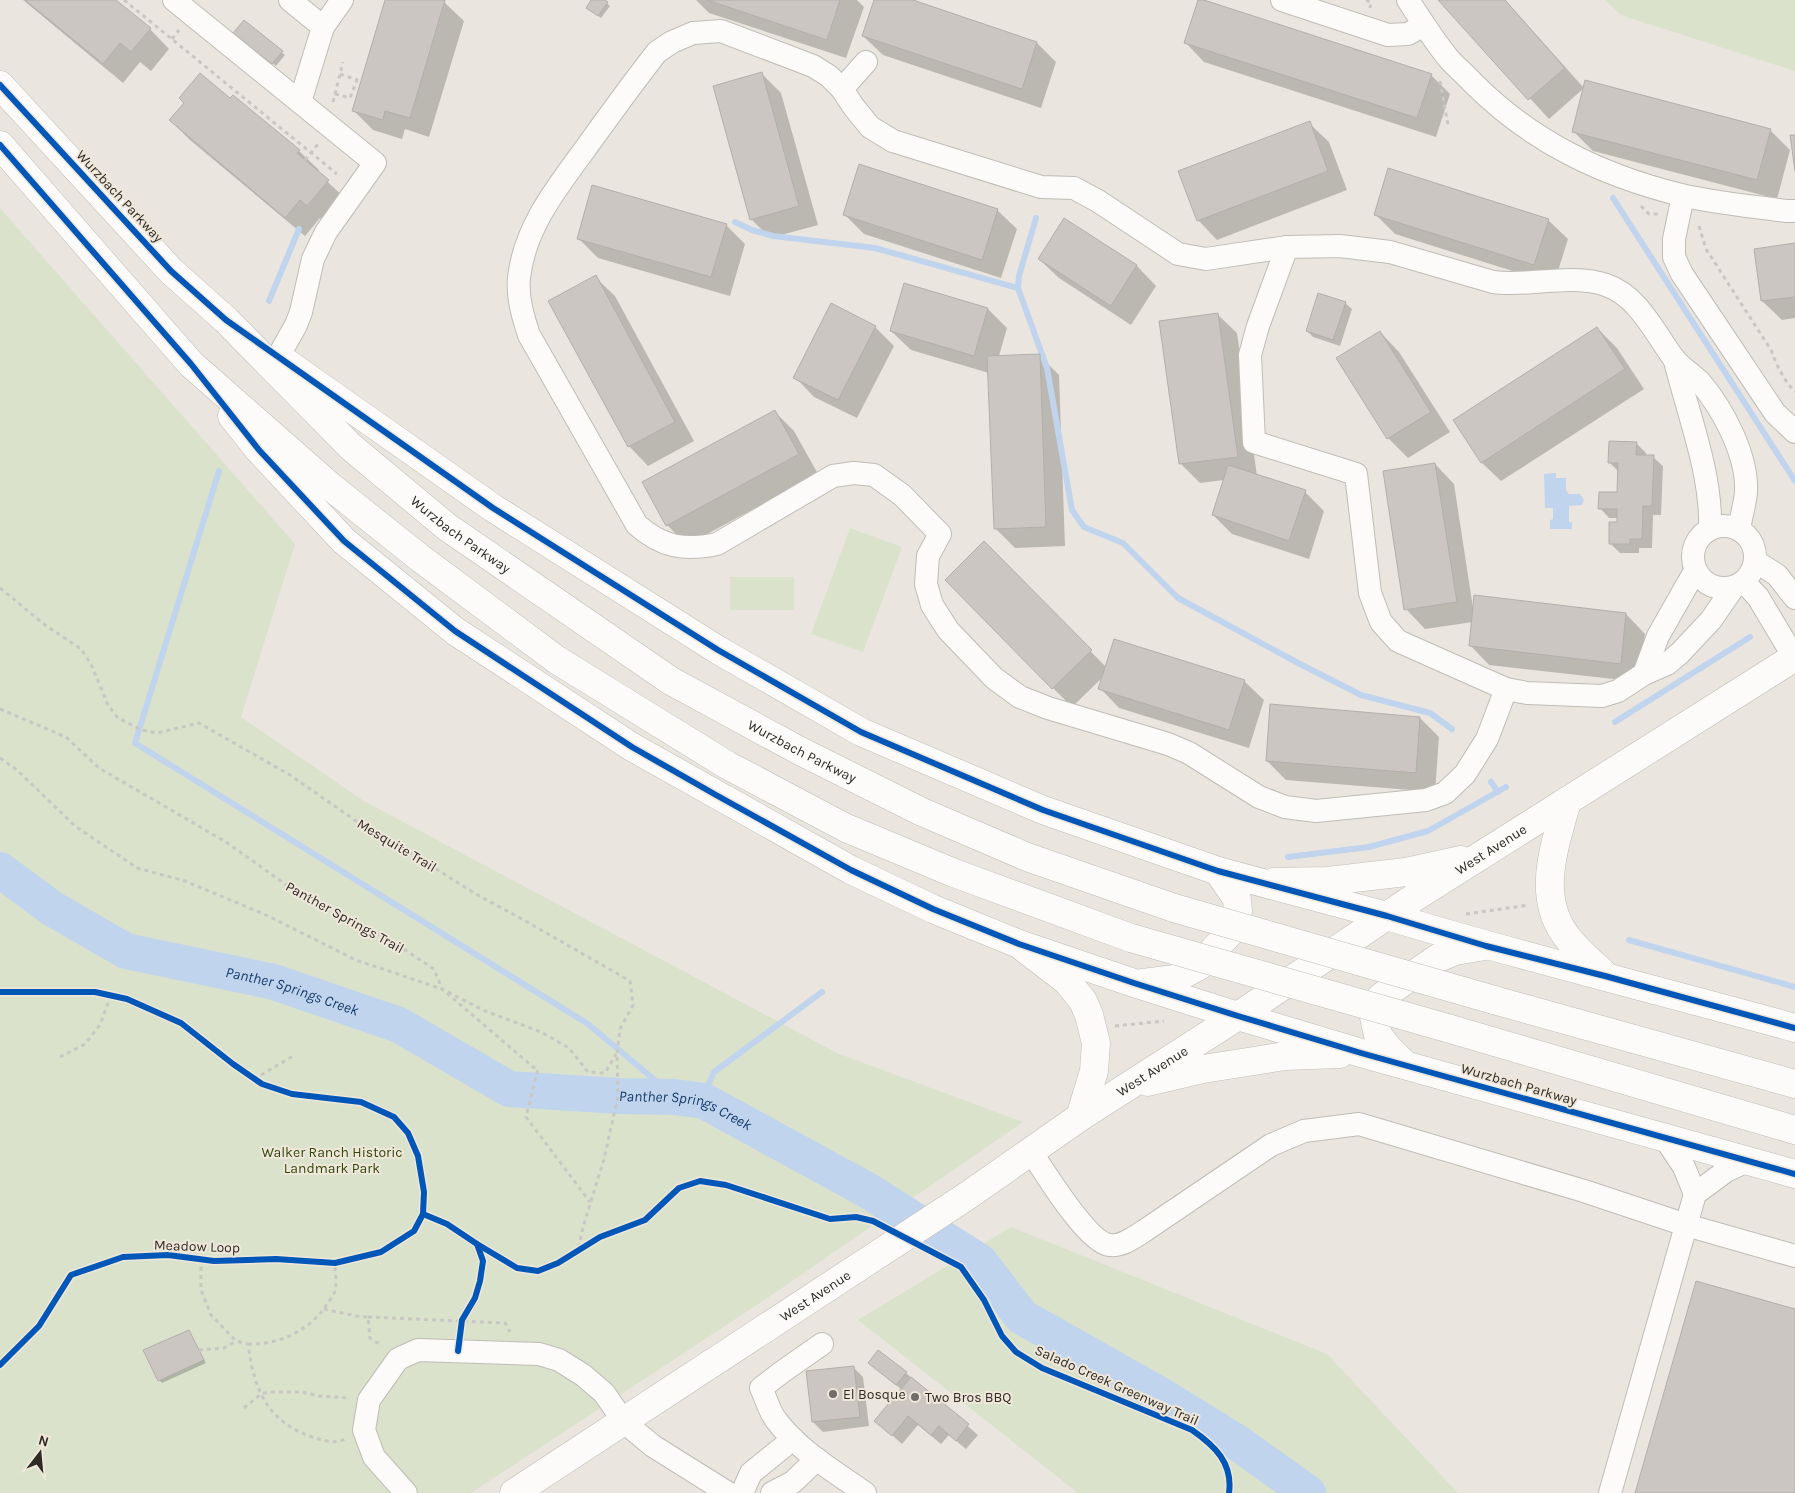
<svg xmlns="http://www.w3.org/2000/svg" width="1795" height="1493" font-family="Karla,sans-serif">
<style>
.green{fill:#dae2cc}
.water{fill:#c1d4ee}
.shadow{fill:#0003}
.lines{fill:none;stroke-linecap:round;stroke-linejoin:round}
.stream{stroke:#c1d4ee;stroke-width:6}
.river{stroke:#c1d4ee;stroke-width:36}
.building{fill:#cbc6c2;stroke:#b3aeaa}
.minor-casing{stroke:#bfbcb6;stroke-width:24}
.major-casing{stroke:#bfbcb6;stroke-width:29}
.highway-casing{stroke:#bfbcb6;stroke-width:29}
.path{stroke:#c9c7c3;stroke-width:3;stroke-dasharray:4 4;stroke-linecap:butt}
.minor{stroke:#fcfbfa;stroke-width:22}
.major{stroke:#fcfbfa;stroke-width:28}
.highway{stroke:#fcfbfa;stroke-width:28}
.highway-bridge-casing{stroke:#bfbcb6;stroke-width:29;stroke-linecap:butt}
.highway-bridge{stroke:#fcfbfa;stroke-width:28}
.cycleway-casing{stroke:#efe7da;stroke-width:9}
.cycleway{stroke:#0057b8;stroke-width:6}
.poi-dot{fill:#706c67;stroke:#efe7da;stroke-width:2}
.labels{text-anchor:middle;stroke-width:4;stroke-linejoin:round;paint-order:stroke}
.street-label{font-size:14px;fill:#2e2b26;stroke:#efe7da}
.park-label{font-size:14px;fill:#304807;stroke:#efe7da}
.poi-label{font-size:14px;fill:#2e2b26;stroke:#efe7da;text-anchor:start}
.water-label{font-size:15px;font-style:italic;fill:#163c6b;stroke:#efe7da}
</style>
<rect width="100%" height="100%" fill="#eae6df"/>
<g class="green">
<path d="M1605,0H1795V71L1621,15Z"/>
<path d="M0,208L295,544L241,717L364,801L837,1053L1023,1122L769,1297L471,1493H0Z"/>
<path d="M850,528L902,547L863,652L811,634Z"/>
<rect x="730" y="577" width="64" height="33"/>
<path d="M1011,1227L1327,1354L1458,1493H1078L858,1320Z"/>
</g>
<path class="water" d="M1556,473V478H1566V490L1569,494H1580L1584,500L1582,505L1569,506V522H1572V529H1550V520L1553,519V508H1545L1544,474Z"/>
<g class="shadow">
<path d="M23,0H114L150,29L169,49L151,71L140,62L123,83Z"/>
<path d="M387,0H439L444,2L464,21L429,137L405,129L402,139L373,130L354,111Z"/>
<path d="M593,0H603L610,6L601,18L590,10Z"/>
<path d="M696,0H857L864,7L846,58L709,13Z"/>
<path d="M875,0H909L1037,43L1056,62L1041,108L883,55L863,36Z"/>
<path d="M1199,0L1431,75L1450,94L1436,137L1204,62L1185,42Z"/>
<path d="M1440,0H1505L1584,88L1549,119Z"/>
<path d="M244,22L285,55L276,66L238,36Z"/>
<path d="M762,74L781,93L818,225L770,238L751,219Z"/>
<path d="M234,96L299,151L319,170L317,172L347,200L327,224L320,218L305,236L190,140L170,120L185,103L230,100Z"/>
<path d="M1309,123L1329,142L1347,190L1217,240L1198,220Z"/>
<path d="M1770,130L1790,150L1777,199L1593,151L1573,131Z"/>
<path d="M997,210L1017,229L1001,278L864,234L844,214Z"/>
<path d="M1375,214L1548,220L1568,239L1554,284L1395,234Z"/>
<path d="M1064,220L1137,266L1156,286L1131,325L1059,278L1039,259Z"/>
<path d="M726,225L745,244L730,296L598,258L578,238Z"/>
<path d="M1795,244V318L1782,320L1762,301Z"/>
<path d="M595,277L615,296L694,441L648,466L629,446Z"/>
<path d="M1345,303L1352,309L1340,346L1313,337L1307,331Z"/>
<path d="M988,309L1007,328L999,356L1039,355L1059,375L1065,546L1015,548L995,528L989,373L911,350L891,331Z"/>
<path d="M1217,314L1237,333L1257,476L1305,492L1324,511L1309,559L1232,534L1213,515L1224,480L1200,483L1181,464Z"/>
<path d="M875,327L894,346L857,418L814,397L795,377Z"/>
<path d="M1597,328L1617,348L1644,389L1501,481L1481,462Z"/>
<path d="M1380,332L1399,352L1450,432L1408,458L1388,438L1338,358Z"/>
<path d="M775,412L794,431L818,474L687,545L667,525Z"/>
<path d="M1636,443L1646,453V456L1653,457L1663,466L1661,515H1653L1652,548H1639V553H1620L1610,543L1618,523V518H1609L1600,508L1618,494L1619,472L1609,462Z"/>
<path d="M1435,464L1454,484L1473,608L1626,614L1645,634L1640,682L1489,665L1470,645L1473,622L1425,629L1406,609Z"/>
<path d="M984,543L1106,667L1244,681L1264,700L1249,748L1119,708L1100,688L1103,677L1072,707L1053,688Z"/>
<path d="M1420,718L1439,737L1435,792L1286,780L1267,761Z"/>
<path d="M189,1332L206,1363L162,1383L159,1380Z"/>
<path d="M853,1367L863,1377L869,1426L823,1432L813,1422L807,1372Z"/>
<path d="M876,1369L906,1373L978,1435L966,1449L949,1435L941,1444L918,1425L902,1444L876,1421L902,1390Z"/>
</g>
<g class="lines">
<g class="stream">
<path d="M1613,198L1795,481"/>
<path d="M735,222L752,230L773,236L875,248L1018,288L1047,368L1072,510L1084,527L1123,543L1178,598L1300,664L1361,695L1430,713L1452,729"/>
<path d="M1018,288L1019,276L1036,218"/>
<path d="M269,301L299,229"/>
<path d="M219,471L135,743L588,1024L675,1097"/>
<path d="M1615,722L1750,637"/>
<path d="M1491,782L1498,792"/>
<path d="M1288,857L1369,847L1428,831L1506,787"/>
<path d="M1629,940L1795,987"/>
<path d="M701,1101L714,1072L822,992"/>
</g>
<path class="river" id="s1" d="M0,870L53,909L126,951L274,982L399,1025L509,1089L618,1096L675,1097L704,1101L867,1190L980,1262L1022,1317L1162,1396L1235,1441L1308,1493"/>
</g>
<g class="building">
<path d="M25,0H116L151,28L131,52L120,43L103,64Z"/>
<path d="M385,0H445L410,118L385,111L383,120L352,111Z"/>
<path d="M591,0H605L608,2L598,16L586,8Z"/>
<path d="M707,0H840L827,40Z"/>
<path d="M874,0H913L1037,42L1022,89L862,36Z"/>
<path d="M1198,0H1204L1432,74L1417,118L1184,43Z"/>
<path d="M1438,0H1505L1565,68L1528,100Z"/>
<path d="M244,20L283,51L272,64L233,33Z"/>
<path d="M762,72L799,206L750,220L713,86Z"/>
<path d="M200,73L230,98L233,95L300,150L297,153L329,180L307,206L300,200L285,218L169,120L184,103L179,98Z"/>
<path d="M1585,80L1771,129L1757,180L1572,132Z"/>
<path d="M1310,121L1328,171L1197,221L1178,171Z"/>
<path d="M1790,135H1795V171Z"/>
<path d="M859,164L998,209L982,260L843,215Z"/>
<path d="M1388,168L1549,219L1534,265L1374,215Z"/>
<path d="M592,185L727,224L711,277L577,239Z"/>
<path d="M1064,218L1137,265L1111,306L1038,259Z"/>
<path d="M1795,243V297L1761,301L1754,249Z"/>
<path d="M596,275L675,422L628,447L548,301Z"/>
<path d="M904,283L988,308L974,356L890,331Z"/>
<path d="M1318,293L1346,302L1333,340L1306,331Z"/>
<path d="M831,303L876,326L838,400L793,378Z"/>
<path d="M1218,313L1238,457L1179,464L1159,321Z"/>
<path d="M1597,327L1625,369L1481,463L1453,420Z"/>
<path d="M1380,331L1431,412L1387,439L1336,358Z"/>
<path d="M1040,354L1046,527L994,529L987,356Z"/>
<path d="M775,410L799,454L666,526L642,482Z"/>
<path d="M1609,441L1637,442L1636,455H1654L1652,506H1643L1642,539H1630V544H1609V522H1617V509H1598L1599,492H1617L1618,463H1608Z"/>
<path d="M1435,463L1457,602L1404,610L1383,471Z"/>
<path d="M1228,465L1306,490L1289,541L1212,515Z"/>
<path d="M984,541L1092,650L1052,689L945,580Z"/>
<path d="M1474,595L1626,613L1621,664L1469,646Z"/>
<path d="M1114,639L1245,680L1229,730L1098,689Z"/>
<path d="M1270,704L1420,717L1416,773L1266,761Z"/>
<path d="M1696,1281L1795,1309V1493H1635Z"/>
<path d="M189,1330L204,1360L158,1381L143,1350Z"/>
<path d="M878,1350L907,1372L896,1385L868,1363Z"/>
<path d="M854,1366L860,1417L812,1422L806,1371Z"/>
<path d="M911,1377L969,1424L956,1441L939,1426L931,1435L908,1416L892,1436L874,1421Z"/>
</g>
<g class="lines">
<defs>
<g id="minor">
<path d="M174,0L375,163L326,232L313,259L301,312L296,325L278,357"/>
<path d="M290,0L323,27"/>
<path d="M1282,0L1388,35L1408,34L1424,25"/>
<path d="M1408,0C1421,20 1434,41 1449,59C1457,68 1466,75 1473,83C1532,142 1601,175 1681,195C1715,203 1751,206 1786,211H1795"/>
<path d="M842,89L866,62"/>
<path d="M300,102L323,27L342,0"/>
<path d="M1683,196L1674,239V257L1682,274L1775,413L1795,432"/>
<path d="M1287,247L1258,326L1250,355L1254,442L1356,474L1370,593L1381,622L1398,641L1506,689L1527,693L1602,696L1618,691L1644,674L1667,664L1680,653L1711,620L1733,588"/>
<path d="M1675,361C1688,414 1712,474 1710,529"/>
<circle cx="1724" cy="557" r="31"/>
<path d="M1755,561L1777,575L1795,598"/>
<path d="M1744,582L1758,597L1795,659"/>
<path d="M1644,674L1658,636L1695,571"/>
<path d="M1506,689L1487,739L1465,774L1445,793L1426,800L1316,811L1285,807L1259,797L1189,753L1168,744L1048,708L1020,697L994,678L948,630L932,605L926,584L928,556L940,534L902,495L874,475L854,473L833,476L717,544C684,551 662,547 637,525L529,335C523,317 517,297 519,278C525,223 562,182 593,138C614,109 635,80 657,52L672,42L693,33L721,31L813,66L829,76L842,89L853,106L870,127L893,141L1041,187L1074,188L1098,201L1178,254L1206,259L1287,247L1340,246L1390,252L1493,282C1530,287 1570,273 1606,285C1637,295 1654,331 1672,356C1679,367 1691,373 1700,382C1723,409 1748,456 1746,492C1745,504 1741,517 1739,529"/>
<path d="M1664,1137L1684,1167L1695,1194"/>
<path d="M1031,1152C1045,1172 1086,1241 1109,1245C1122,1247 1134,1237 1144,1231L1271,1145L1304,1131L1359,1124L1584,1191L1686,1225L1795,1256"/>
<path d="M822,1344L782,1372L761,1388C766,1398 769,1411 776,1420C799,1451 834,1471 865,1493"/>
<path d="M406,1493L374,1457L364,1430L369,1400L398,1359L418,1350L539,1354L559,1360L583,1375L604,1393L624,1422L653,1446L728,1493"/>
<path d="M742,1493L751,1473L793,1439"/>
<path d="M772,1493L793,1482L817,1459"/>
<path d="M1610,1493L1695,1194L1726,1171L1747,1161"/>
</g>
<g id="major">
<path d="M1567,801C1554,849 1534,900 1571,942C1581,954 1593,964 1604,974"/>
<path d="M1274,882L1328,881L1406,872L1461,860"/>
<path d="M1387,916C1522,957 1659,990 1795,1028"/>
<path d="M1024,948L1067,981L1083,1001L1089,1015L1096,1043L1094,1071L1080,1117"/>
<path d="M1238,1016L1361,1053L1795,1174"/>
<path d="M1405,1065L1388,1048L1378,1035L1374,1017L1381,997L1438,958L1455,951L1485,946"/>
<path d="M1148,1082L1203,1069L1285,1056L1340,1054"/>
<path id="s2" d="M514,1493L967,1196L1080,1117L1238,1016L1412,899L1795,657"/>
</g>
<g id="highway">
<path id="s3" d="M0,85L171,271L226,320L351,447L447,527L671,681L800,751L922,812L1027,857L1174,908"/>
<path d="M0,145L191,364L331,487L420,558L557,660L727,765L846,828L954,873L1131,938"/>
<path d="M284,361L493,508L718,650L861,732L1043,810L1218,871L1387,916"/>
<path d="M232,416L259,450L344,541L455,631L632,747L851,870L933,909L1019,944L1134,983L1238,1016"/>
<path d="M1143,983L1175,979L1199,966L1235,927L1238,911L1237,899L1218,871"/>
<path d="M1494,1000L1795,1084"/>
<path d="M1447,1028L1795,1130"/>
</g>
</defs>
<use href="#minor" class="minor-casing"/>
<use href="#major" class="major-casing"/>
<use href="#highway" class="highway-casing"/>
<g class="path">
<path d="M124,0L337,174"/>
<path d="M1366,0L1371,2L1370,8"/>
<path d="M172,39L179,30"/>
<path d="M340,74L357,80"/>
<path d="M1440,81L1448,125"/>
<path d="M335,94L350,98L357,80L361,82"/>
<path d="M333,102L343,62"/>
<path d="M305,160L319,143"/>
<path d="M1641,206L1649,214H1658"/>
<path d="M1699,226L1706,249L1771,350C1777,366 1783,379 1795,392"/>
<path d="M0,588L45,625L81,649L91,664L108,705L117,717L141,730L157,733L199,723L290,775L382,839L416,856L474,893L522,919L630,981L633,1005L620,1029L617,1054L618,1096L604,1159L583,1227L578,1250"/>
<path d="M0,709L66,737L99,768L226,842L285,884L390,940L434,969L442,989L533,1067L538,1069L526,1117L590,1202"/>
<path d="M0,758L17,770L75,826L137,868L185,881L266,915L356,960L442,989"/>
<path d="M1466,914L1529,905"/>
<path d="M448,992L485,1011L541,1032L569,1048L588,1072L605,1073L616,1054"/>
<path d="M1115,1026L1164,1021"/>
<path d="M60,1057L85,1044L100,1025L111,995"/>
<path d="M254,1079L295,1055"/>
<path d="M201,1259V1290L211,1315L236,1341L248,1344C254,1391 268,1423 315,1438C326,1441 335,1444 345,1439"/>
<path d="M324,1309L356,1316L368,1317L370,1338L382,1346"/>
<path d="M368,1317L505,1323L510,1332"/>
<path d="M248,1344C278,1345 310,1331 327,1304C330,1300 334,1295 335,1291C337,1282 335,1272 335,1263"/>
<path d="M199,1350L224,1348L236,1341"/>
<path d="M244,1408L261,1394L269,1392H302L319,1396L348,1398"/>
</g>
<use href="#minor" class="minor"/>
<use href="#major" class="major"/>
<use href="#highway" class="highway"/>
<defs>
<g id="highway-bridge">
<path d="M1174,908L1494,1000"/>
<path d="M1131,938L1447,1028"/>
</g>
</defs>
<use href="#highway-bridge" class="highway-bridge-casing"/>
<use href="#highway-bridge" class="highway-bridge"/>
<defs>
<g id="cycleway">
<path d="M0,85L171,271L226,320L493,508L718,650L861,732L1043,810L1218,871L1387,916L1486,946L1605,976L1795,1028"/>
<path d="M0,145L191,364L259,450L344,541L455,631L632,747L716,795L851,870L933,909L1019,944L1134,983L1238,1016L1361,1053L1795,1174"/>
<path d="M0,992H95L127,999L181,1023L233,1064L262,1084L292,1094L361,1102L394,1117L408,1133L418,1156L424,1192L423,1214L414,1231L381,1252L335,1263L276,1259L214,1261L168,1255L123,1257L71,1275L39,1326L0,1365"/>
<path d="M423,1214L447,1224L477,1244L517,1268L538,1271L558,1263L600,1237L645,1220L679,1188L700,1181L726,1185L830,1219L856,1217L873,1221L961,1267L984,1300L1002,1336L1016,1352L1042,1368L1192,1430C1215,1446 1233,1463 1229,1493"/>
<path d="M458,1351L462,1320L475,1298L480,1281L483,1261L477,1244"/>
</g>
</defs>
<use href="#cycleway" class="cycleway-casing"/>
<use href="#cycleway" class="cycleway"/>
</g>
<g class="poi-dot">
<circle cx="833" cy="1394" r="5"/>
<circle cx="915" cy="1397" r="5"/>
</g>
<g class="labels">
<g class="street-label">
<text transform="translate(120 196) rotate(47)" y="5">Wurzbach Parkway</text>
<text dy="5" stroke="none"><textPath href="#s3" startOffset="645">Wurzbach Parkway</textPath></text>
<text dy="5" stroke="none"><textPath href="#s3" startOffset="1050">Wurzbach Parkway</textPath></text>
<text transform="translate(397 845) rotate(31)" y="5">Mesquite Trail</text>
<text dy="5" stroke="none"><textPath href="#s2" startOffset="1170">West Avenue</textPath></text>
<text transform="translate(345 917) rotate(29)" y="5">Panther Springs Trail</text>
<text dy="5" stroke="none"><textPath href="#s2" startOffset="765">West Avenue</textPath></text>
<text transform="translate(1519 1084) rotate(16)" y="5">Wurzbach Parkway</text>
<text transform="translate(197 1246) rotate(2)" y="5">Meadow Loop</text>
<text dy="5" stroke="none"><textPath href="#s2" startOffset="360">West Avenue</textPath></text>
<text transform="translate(1117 1385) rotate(24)" y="5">Salado Creek Greenway Trail</text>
</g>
<g class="park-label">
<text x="332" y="1157">Walker Ranch Historic<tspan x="332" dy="16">Landmark Park</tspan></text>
</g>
<g class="poi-label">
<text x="843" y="1399">El Bosque</text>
<text x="925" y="1402">Two Bros BBQ</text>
</g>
<g class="water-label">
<text dy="5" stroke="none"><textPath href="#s1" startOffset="321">Panther Springs Creek</textPath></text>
<text dy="5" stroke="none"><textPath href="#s1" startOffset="740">Panther Springs Creek</textPath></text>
</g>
</g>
<g transform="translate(40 1453) rotate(16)" stroke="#efe7da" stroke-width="4" paint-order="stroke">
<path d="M0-4L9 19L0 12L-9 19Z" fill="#2e2b26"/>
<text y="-8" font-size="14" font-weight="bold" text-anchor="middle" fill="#2e2b26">N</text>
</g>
</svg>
